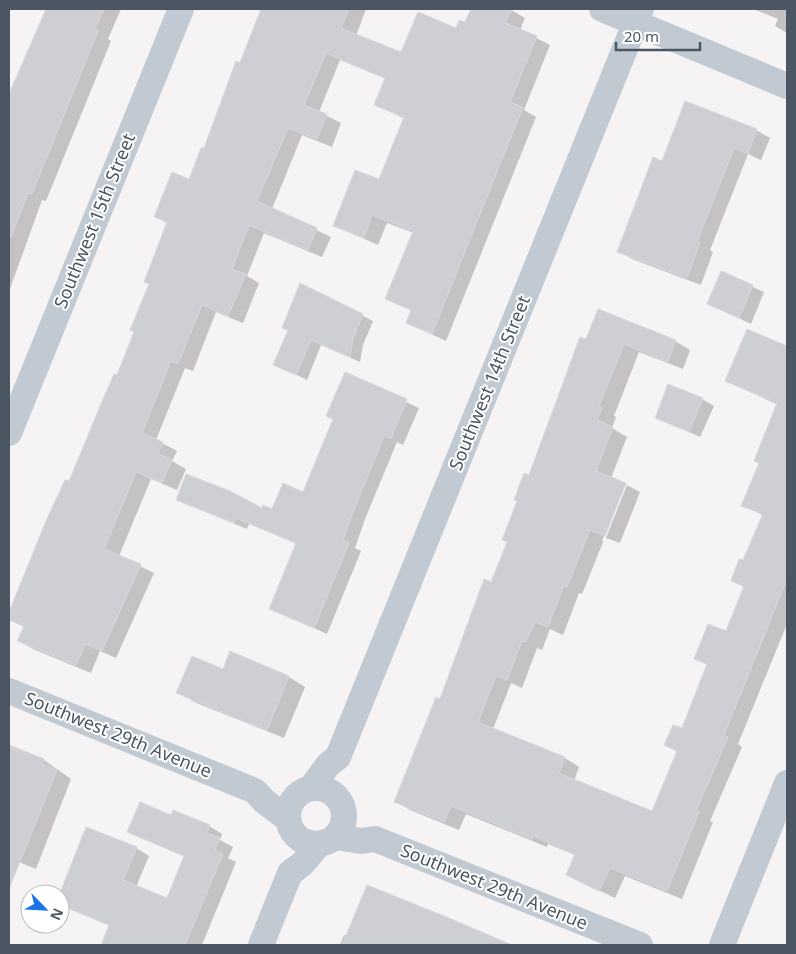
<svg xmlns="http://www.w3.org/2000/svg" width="796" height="954" font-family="'Noto Sans',sans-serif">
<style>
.shadow{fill:#0003}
.building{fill:#cdcfd5;stroke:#d7d9de}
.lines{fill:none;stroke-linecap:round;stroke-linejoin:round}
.minor{stroke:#c1cad2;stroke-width:26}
.labels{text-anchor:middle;stroke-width:4;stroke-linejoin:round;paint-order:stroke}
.street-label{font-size:18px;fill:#4a5661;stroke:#fff}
</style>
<rect width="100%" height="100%" fill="#f5f3f3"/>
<g class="shadow">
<path d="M47,9H121L108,39L111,41L46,201L42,200L10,289L9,99Z"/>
<path d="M262,9H366L356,36L402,54L457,30L465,24L472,9L511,10L525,18L520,30L550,45L524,110L536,117L446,341L407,323L412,311L387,299L414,233L387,223L378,245L335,226L380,180L405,119L376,105L386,79L340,60L319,112L341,123L332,147L302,135L272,209L331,237L322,257L264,233L247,276L259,283L243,323L216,312L193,371L185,368L156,440L177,451L172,461L186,469L177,490L151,479L119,556L154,573L116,658L100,651L91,673L33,649L19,641L24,627L9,619V616L47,521L70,483L136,332L168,224L156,217L190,181Z"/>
<path d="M753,9H787V33L775,26L778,19Z"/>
<path d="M756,130L770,138L761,160L748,154L710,250L713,252L701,285L632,259L619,251L663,163Z"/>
<path d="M721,273L764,292L751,324L708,304Z"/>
<path d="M301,285L373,321L363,345L360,362L321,345L307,380L275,365L290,331Z"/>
<path d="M747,331L787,348V624L738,744L742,747L710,821L713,822L682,899L625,876L615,898L583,883L575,855L548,844L547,847L466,814L459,830L410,810L396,802L492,583L509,542L529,477L586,340L675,341L690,350L683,369L639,352L614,416L616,417L612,428L627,437L611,478L626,484L602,541L603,542L582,594L579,593L563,635L550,629L542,650L537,648L522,688L511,683L493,729L565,758L579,767L574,781L652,812L678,752L666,745L682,730L708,665L695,658L727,633L745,588L732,580L743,562L764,516L743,505L760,463L778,405L726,381Z"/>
<path d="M346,374L419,408L403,445L397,442L365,519L355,548L361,551L327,634L270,608L297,544L249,524L247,529L177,500L273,511L304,493L334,419Z"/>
<path d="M702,399L714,406L700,437L656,417Z"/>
<path d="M627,485L640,492L620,543L606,538Z"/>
<path d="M231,653L289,677L305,687L284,738L194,702L178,692L224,671Z"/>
<path d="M9,746L44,760L71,779L36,869L9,858Z"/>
<path d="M172,816L209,826L222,834L220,840L233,847L228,858L236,862L202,945H102L110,926L60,904V896L136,848L149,856L136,887L167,900L185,857L129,832Z"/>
<path d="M344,935L495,939L505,945L450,943L449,945H340Z"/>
</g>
<g class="building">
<path d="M46,9H104L94,30L98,31L32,194L28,193L11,237H9V94Z"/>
<path d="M261,9H349L341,28L401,52L418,12L456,28L459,20L465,22L471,9H512L505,23L537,36L510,102L523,107L432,334L406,323L411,310L385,299L413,231L372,215L364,238L333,226L355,170L379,179L404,117L374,105L385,78L326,53L304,105L327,114L317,139L288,128L257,201L317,228L308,250L249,225L232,269L246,274L228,316L202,305L178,364L171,361L142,433L163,442L158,454L172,459L162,483L136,472L104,549L141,564L102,651L85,644L76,665L17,641L24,626L9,620V612L46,521L65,480L69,481L104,397L114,374L117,375L134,332L130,330L149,284L144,282L167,222L154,217L172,172L189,179L201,148H204L236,61L240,63Z"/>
<path d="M685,101L757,129L748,154L734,148L697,242L700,243L687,278L617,252L653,157L662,161Z"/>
<path d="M721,271L753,285L739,318L707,304Z"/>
<path d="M300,283L363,314L353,339L350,357L311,340L296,375L273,365L288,330L282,328Z"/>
<path d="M598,309L676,340L668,362L624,344L599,406L602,408L597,420L613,427L596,471L626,483L605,536L590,530L567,587L564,585L548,627L535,622L526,642L522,641L507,680L496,676L478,722L565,757L559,773L652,811L677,751L664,745L673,725L682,728L707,664L694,659L708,624L726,631L744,586L731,581L739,559L743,560L763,514L741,506L759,463L754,461L777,403L725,381L747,329L787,346V579L724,735L728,737L696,811L699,812L667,891L610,868L599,891L566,875L575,854L533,836L532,839L451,806L444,822L394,802L436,697L440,699L484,579L491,582L507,542L502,540L517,501L514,500L524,473L529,475L580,337L586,339Z"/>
<path d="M345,372L407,399L391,439L384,436L353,512L343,540L349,543L314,628L269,609L296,543L236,518L234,523L176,500L186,474L230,491L262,508L263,505L272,509L283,483L303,492L333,419L326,416Z"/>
<path d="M668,384L703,398L689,432L655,418Z"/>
<path d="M230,651L289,676L267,730L176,693L192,656L223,669Z"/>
<path d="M9,745L44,759L42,764L57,770L9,889Z"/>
<path d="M140,802L171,815L173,810L210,825L207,833L220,838L215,850L223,854L185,945H101L109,925L60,905V893L86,827L137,847L123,880L167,898L184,856L127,832Z"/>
<path d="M367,885L449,918L512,945H342Z"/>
</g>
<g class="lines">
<g class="minor">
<path d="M602,9L787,86"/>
<path d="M9,433L181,9"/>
<path d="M9,691L255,791L264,801L288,819"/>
<circle cx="316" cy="816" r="28"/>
<path d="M311,788L328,765L338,757L641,9"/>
<path d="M335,837L361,841L375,839L640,945"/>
<path d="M261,945L290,873L302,864L319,844"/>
<path d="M722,945L787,783"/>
</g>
</g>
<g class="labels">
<g class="street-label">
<text transform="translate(95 221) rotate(-68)" y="6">Southwest 15th Street</text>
<text transform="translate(490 383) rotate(-68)" y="6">Southwest 14th Street</text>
<text transform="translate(118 735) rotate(22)" y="6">Southwest 29th Avenue</text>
<text transform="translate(494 887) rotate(22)" y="6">Southwest 29th Avenue</text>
</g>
</g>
<rect width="796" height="954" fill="none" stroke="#4a5661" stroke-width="20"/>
<g transform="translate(45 909) rotate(114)"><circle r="24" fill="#ffffff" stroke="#b7bbc0"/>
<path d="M0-4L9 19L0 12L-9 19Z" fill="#1a73e8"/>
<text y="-8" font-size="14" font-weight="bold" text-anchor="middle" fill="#4a5661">N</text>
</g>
<path d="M616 42v8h84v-8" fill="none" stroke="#4a5661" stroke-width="2.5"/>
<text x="624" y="42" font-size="15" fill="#4a5661" stroke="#ffffff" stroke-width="4" paint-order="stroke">20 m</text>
</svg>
